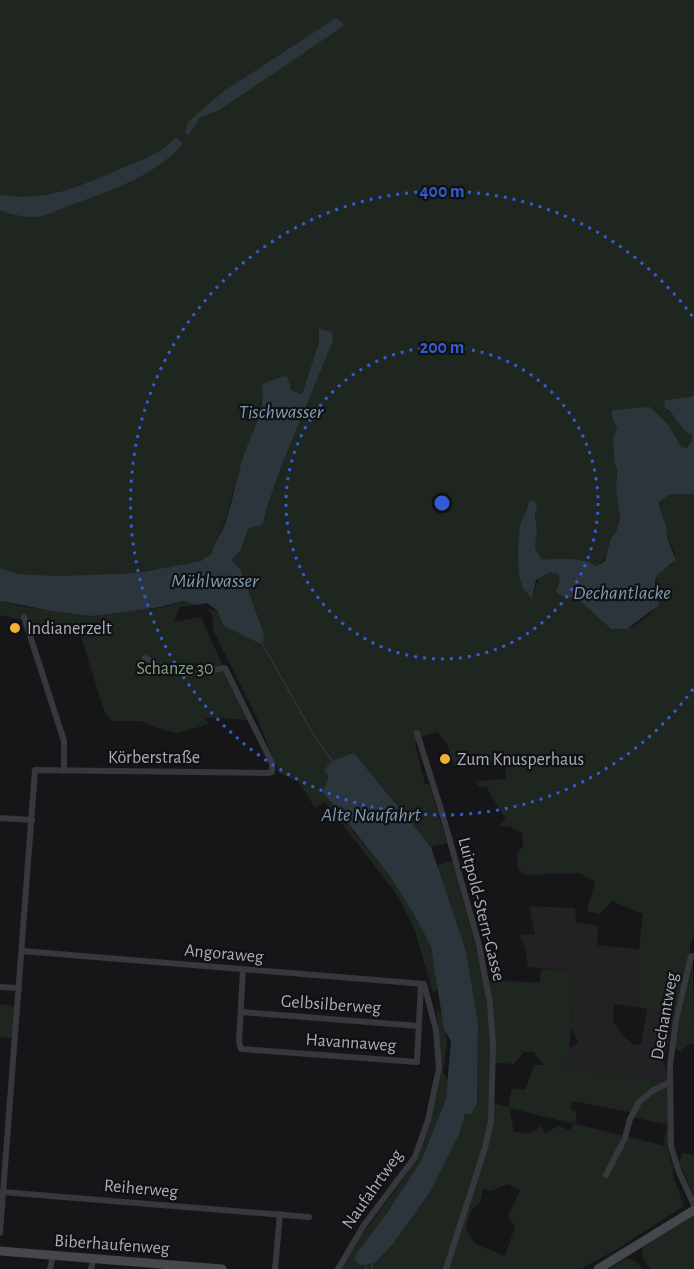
<svg xmlns="http://www.w3.org/2000/svg" width="694" height="1269" font-family="'Alegreya Sans',sans-serif">
<style>
.built{fill:#222225}
.green{fill:#1e261f;fill-rule:evenodd}
.water{fill:#2c353c}
.lines{fill:none;stroke-linecap:round;stroke-linejoin:round}
.stream{stroke:#2c353c;stroke-width:1.5}
.minor{stroke:#37383d;stroke-width:6}
.secondary{stroke:#45474d;stroke-width:9}
.ring{fill:none;stroke:#325cd3;stroke-width:3;stroke-dasharray:3 6}
.poi-dot{fill:#f2b134;stroke:#111113;stroke-width:2}
.labels{text-anchor:middle;stroke-width:4.5;stroke-linejoin:round;paint-order:stroke}
.poi-label{font-size:18px;fill:#a8adb8;stroke:#111113;text-anchor:start}
.park-label{font-size:18px;fill:#7fa381;stroke:#111113}
.street-label{font-size:18px;fill:#a8adb8;stroke:#111113}
.water-label{font-size:20px;font-style:italic;fill:#7f9bb3;stroke:#111113}
.centre{fill:#325cd3;stroke:#111113;stroke-width:3}
.ring-label{font-size:18px;text-anchor:middle;font-weight:bold;fill:#325cd3;stroke:#111113;stroke-width:4.5;stroke-linejoin:round;paint-order:stroke}
</style>
<rect width="100%" height="100%" fill="#161618"/>
<path class="built" d="M529,906L575,908L576,922L598,926L597,945L639,949L638,1007L614,1004L613,1021L623,1036L634,1045L641,1044L647,1010L674,1017L664,1063L670,1083L567,1068L568,1050L578,1042L571,1028L573,971L528,967L525,947L519,935L535,934Z"/>
<g class="green">
<path d="M0,0H694V396L666,400L664,408C675,414 683,426 692,435V441L687,448L681,447L668,424L613,409L612,417L617,428L613,437L614,461L617,469L616,488L620,518L616,532L611,538L609,551L604,559L596,566L575,560L541,559L535,548L537,530L535,516L537,507C512,519 520,543 520,565C519,573 519,581 523,588C525,592 529,595 533,598C537,584 538,566 558,574L560,578L556,587C563,595 569,596 578,599C582,601 605,624 611,629C615,629 621,630 625,629C635,628 659,610 659,599C661,582 646,575 672,565L675,554L667,537L666,525L659,507L660,500L670,494H694V931L674,1017L638,1007L639,949L643,914L612,901L600,914L587,911L595,882L580,873L525,875L518,869L517,853L523,847V833L514,830L510,826H498L506,819L490,794L487,787L478,786L476,781L506,779L505,761L454,766L447,744L438,732L424,736L415,744L425,784H429L447,843L431,847L354,753L329,776L327,785L355,834L390,876L416,918L431,947L438,989L433,993L415,931L398,896L325,802L315,808L299,782L279,773L256,716L213,630V617L208,609L218,611L264,634L241,570L231,560L241,550L248,529L263,525L266,510L281,467L333,341L319,330V342L302,394L291,390L263,393L254,433L243,458L224,524L214,545L212,553L201,561L137,573L57,576L19,574L0,568Z"/>
<path d="M0,601C46,615 109,612 157,608C177,606 175,598 197,605L180,607L174,622L201,617L247,720L203,717L209,724L178,733L163,730L141,721H111L105,713L79,631L29,624L22,620L0,615Z"/>
<path d="M448,861L453,862L485,981L540,982L541,969L573,971L571,1028L567,1068L670,1083L671,1147L663,1144L668,1125L633,1117L630,1112L572,1101L571,1110L577,1112L575,1124L666,1146L673,1167L674,1179L684,1206L614,1251L581,1269H342L357,1241L398,1186L417,1157L440,1070L438,1022L436,1008L442,1015L447,1043L443,1072L448,1080L446,1099L421,1161L387,1213L375,1263L393,1244L430,1191L459,1135L465,1114L477,1103L478,1023L466,951L437,866ZM524,1052H533L544,1065H534L525,1090L512,1088L508,1107L489,1102V1062L514,1064ZM509,1108L574,1124L569,1130L558,1126L545,1133L541,1126L527,1134L514,1132ZM507,1184L520,1190L508,1216L515,1227L505,1256L474,1243L466,1228L471,1211L480,1202L483,1188L491,1191Z"/>
<path d="M693,958L694,1044L687,1045L681,1052L674,1047Z"/>
<path d="M0,1004L15,1006L12,1038L0,1037Z"/>
<path d="M683,1152L694,1156V1196L679,1162Z"/>
<path d="M694,1215V1269H650L642,1256L643,1247Z"/>
<path d="M626,1258L636,1261L642,1269H608Z"/>
</g>
<g class="water">
<path d="M336,18L345,25L218,111L200,117L189,135L185,133L188,122L224,91Z"/>
<path d="M176,138L183,144C153,177 112,190 71,205C60,209 47,216 36,217C25,218 10,214 0,210V195C47,202 78,187 120,169C142,160 158,155 176,138Z"/>
<path d="M319,329L332,332L333,341L281,467L266,510L263,525L248,529L241,550L231,560L241,570L264,634L263,645L223,625L218,611L207,603L197,605L183,601L160,607L92,616L53,611L0,601V568L19,574L57,576L137,573L201,561L212,553C214,542 221,534 225,524C232,503 236,481 242,460C250,436 266,410 262,384L287,375L291,390L302,394L319,342Z"/>
<path d="M694,396V494H670L659,502V507L666,525L667,538L676,560L657,575L655,581L659,605L627,629H611L579,600L558,594L556,591L560,578L558,574L550,572L536,580L532,599C530,595 525,592 523,588C516,576 518,539 520,526C522,517 528,512 528,503L534,500L537,507L535,516L537,530L535,548L541,559C558,560 581,556 596,566L605,561L611,538L616,532L620,518L616,488L617,469L614,461L613,437L617,428L612,417V410L650,407L668,424L681,447L687,448L692,441V435L684,430L670,411L664,408L665,400Z"/>
<path d="M354,753L431,847L466,951L478,1023L477,1103L471,1114H465L459,1135L430,1192L393,1244L375,1263L360,1265L355,1260L356,1254L387,1213L421,1161L446,1099L451,1041L444,1029L431,947L416,918L390,876L323,792L329,776L324,770L332,761Z"/>
</g>
<g class="lines">
<g class="stream">
<path d="M263,645L313,734L332,761"/>
<path d="M366,1269V1264"/>
<path d="M372,1269V1263"/>
</g>
<g class="minor">
<path d="M24,617L64,741V771"/>
<path d="M417,733L443,816L479,945L490,1003L493,1045L491,1121L485,1148L446,1269"/>
<path d="M0,818L32,820"/>
<path d="M22,951L424,984L436,1030L439,1068L428,1120L415,1157L364,1225L338,1269"/>
<path d="M691,956L676,1021L670,1065L671,1147L679,1172L694,1205"/>
<path d="M243,969L239,1042L241,1049L417,1062L421,984"/>
<path d="M0,987L19,988"/>
<path d="M241,1012L419,1026"/>
<path d="M606,1175L625,1138L630,1119L639,1102L652,1091L670,1082"/>
<path d="M2,1192L309,1217"/>
<path d="M0,1233L35,770L267,773L272,772V763L225,668C188,674 179,680 145,658"/>
<path d="M50,1269L53,1256"/>
<path d="M91,1269L93,1260"/>
<path d="M275,1269L280,1214"/>
</g>
<g class="secondary">
<path d="M0,1251L222,1269"/>
<path d="M598,1269L694,1210"/>
</g>
</g>
<g class="ring">
<circle cx="442" cy="503" r="156"/>
<path d="M693 689A312 312 0 1 1 693 317"/>
</g>
<g class="poi-dot">
<circle cx="15" cy="628" r="6"/>
<circle cx="445" cy="759" r="6"/>
</g>
<g class="labels">
<g class="poi-label">
<text x="27" y="634">Indianerzelt</text>
<text x="457" y="765">Zum Knusperhaus</text>
</g>
<g class="park-label">
<text x="175" y="674">Schanze 30</text>
</g>
<g class="street-label">
<text x="154" y="763">Körberstraße</text>
<text transform="translate(482 909) rotate(76)" y="6">Luitpold-Stern-Gasse</text>
<text transform="translate(224 953) rotate(5)" y="6">Angoraweg</text>
<text transform="translate(331 1004) rotate(4)" y="6">Gelbsilberweg</text>
<text transform="translate(664 1016) rotate(-80)" y="6">Dechantweg</text>
<text transform="translate(351 1042) rotate(4)" y="6">Havannaweg</text>
<text transform="translate(141 1188) rotate(5)" y="6">Reiherweg</text>
<text transform="translate(372 1189) rotate(-55)" y="6">Naufahrtweg</text>
<text transform="translate(112 1244) rotate(4)" y="6">Biberhaufenweg</text>
</g>
<g class="water-label">
<text x="281" y="418">Tischwasser</text>
<text x="215" y="587">Mühlwasser</text>
<text x="622" y="599">Dechantlacke</text>
<text x="371" y="821">Alte Naufahrt</text>
</g>
</g>
<circle cx="442" cy="503" r="9" class="centre"/>
<g class="ring-label">
<text x="442" y="197">400 m</text>
<text x="442" y="353">200 m</text>
</g>
</svg>
